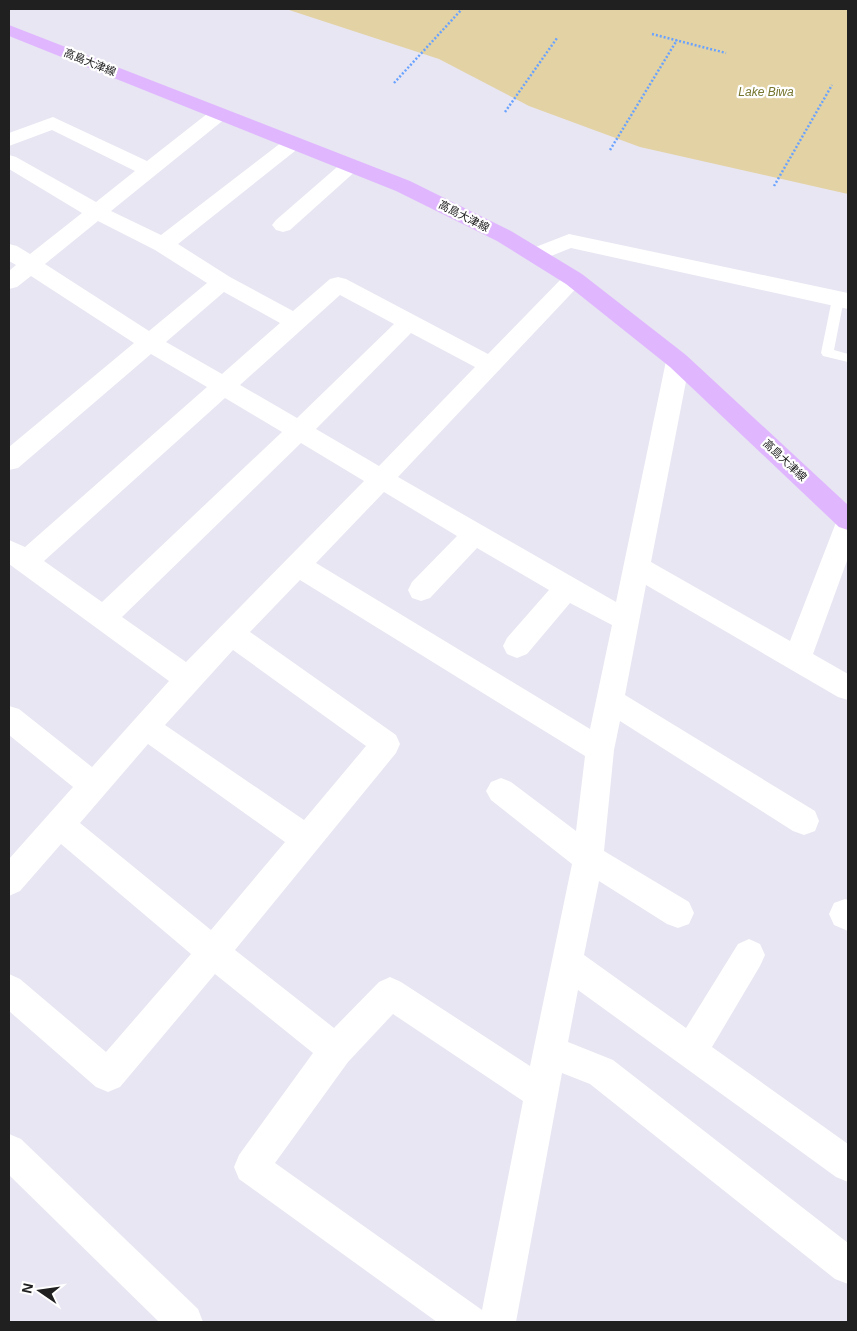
<svg xmlns="http://www.w3.org/2000/svg" width="857" height="1331" font-family="Helvetica,'Noto Sans JP',sans-serif">
<style>
.water{fill:#e3d2a3}
.lines{fill:none;stroke-linecap:round;stroke-linejoin:round}
.path{stroke:#6aa3ff;stroke-width:2.5;stroke-dasharray:2 2;stroke-linecap:butt}
.service{fill:#fff;fill-rule:evenodd}
.minor{fill:#fff;fill-rule:evenodd}
.secondary{fill:#e0b7ff;fill-rule:evenodd}
.labels{text-anchor:middle;stroke-width:4.5;stroke-linejoin:round;paint-order:stroke}
.far-street-label{font-size:11px;fill:#202020;stroke:#fff}
.far-water-label{font-size:12px;font-style:italic;fill:#76762f;stroke:#fff}
</style>
<rect width="100%" height="100%" fill="#e8e6f2"/>
<path class="water" d="M286,9H848V194L640,147L529,106L439,59Z"/>
<g class="lines">
<g class="path">
<path d="M652,34L726,53"/>
<path d="M394,83L462,9"/>
<path d="M505,112L557,38"/>
<path d="M610,150L677,40"/>
<path d="M774,186L832,85"/>
</g>
<path class="service" d="M838,295L844,299L834,350L848,354V362L823,356L821,353L832,299Z"/>
<g class="minor">
<path d="M219,108L226,110L229,114L226,118L111,211L161,235L286,139L293,137L300,139L303,143L300,147L178,244L230,277L293,311L330,279L338,277L346,279L488,354L566,274L574,272L582,274L585,279L398,477L616,602L666,361L670,355L678,353L686,355L690,361L651,562L790,641L835,525L839,518L848,515V558L813,654L848,674V700L838,697L646,585L625,695L815,811L819,821L815,831L804,835L793,831L620,721L614,750L604,851L689,902L694,913L689,924L678,928L667,924L599,881L584,955L686,1028L738,944L749,939L760,944L765,955L760,966L712,1047L848,1144V1182L836,1177L578,990L568,1042L613,1060L848,1243V1284L835,1279L590,1084L562,1073L516,1322H437L239,1179L234,1167L239,1155L313,1053L215,974L120,1087L108,1092L96,1087L9,1011V974L20,979L106,1052L191,954L61,844L20,891L9,896V859L73,787L9,735V706L19,709L92,767L169,681L9,564V540L25,547L207,387L151,354L18,468L9,470V447L134,343L31,276L17,287L9,289V271L16,265L9,261V244L17,246L30,254L82,213L9,169V155L16,157L96,202L135,171L52,130L9,146V133L53,117L147,161L212,110ZM98,221L155,250L207,283L149,331L45,264ZM224,292L280,323L222,374L166,342ZM340,295L394,324L297,418L240,385ZM411,333L475,367L379,466L316,429ZM225,398L282,432L102,602L44,561ZM301,443L364,481L186,662L122,617ZM384,492L457,536L412,582L408,590L412,598L421,601L430,598L477,548L549,590L507,638L503,646L507,654L517,658L527,654L570,603L612,625L590,729L316,563ZM300,580L585,756L576,831L511,782L501,778L491,782L486,791L491,800L572,864L530,1066L401,982L390,977L379,982L334,1028L235,950L396,753L400,744L396,735L250,632ZM233,650L366,746L304,820L165,725ZM148,744L285,842L211,930L80,823ZM393,1014L523,1101L482,1310L275,1163L348,1062Z"/>
<path d="M351,159L358,161L361,165L358,169L290,230L283,232L276,230L272,225L276,220L344,161Z"/>
<path d="M569,234L848,293V309L571,248L536,262L528,260L525,255L528,250Z"/>
<path d="M845,899L848,900V931L834,925L829,914L834,903Z"/>
<path d="M9,1134L21,1139L198,1309L203,1322H159L9,1175Z"/>
</g>
<path class="secondary" d="M9,25L410,181L511,231L582,274L686,355L848,505V530L839,527L670,367L566,284L497,241L396,191L9,36Z"/>
</g>
<g class="labels">
<g class="far-street-label">
<text transform="translate(90 62) rotate(22)" y="4">高島大津線</text>
<text transform="translate(464 216) rotate(27)" y="4">高島大津線</text>
<text transform="translate(785 460) rotate(43)" y="4">高島大津線</text>
</g>
<g class="far-water-label">
<text x="766" y="96">Lake Biwa</text>
</g>
</g>
<rect width="857" height="1331" fill="none" stroke="#202020" stroke-width="20"/>
<g transform="translate(40 1291) rotate(283)" stroke="#ffffff" stroke-width="4" paint-order="stroke">
<path d="M0-4L9 19L0 12L-9 19Z" fill="#202020"/>
<text y="-8" font-size="14" font-weight="bold" text-anchor="middle" fill="#202020">N</text>
</g>
</svg>
